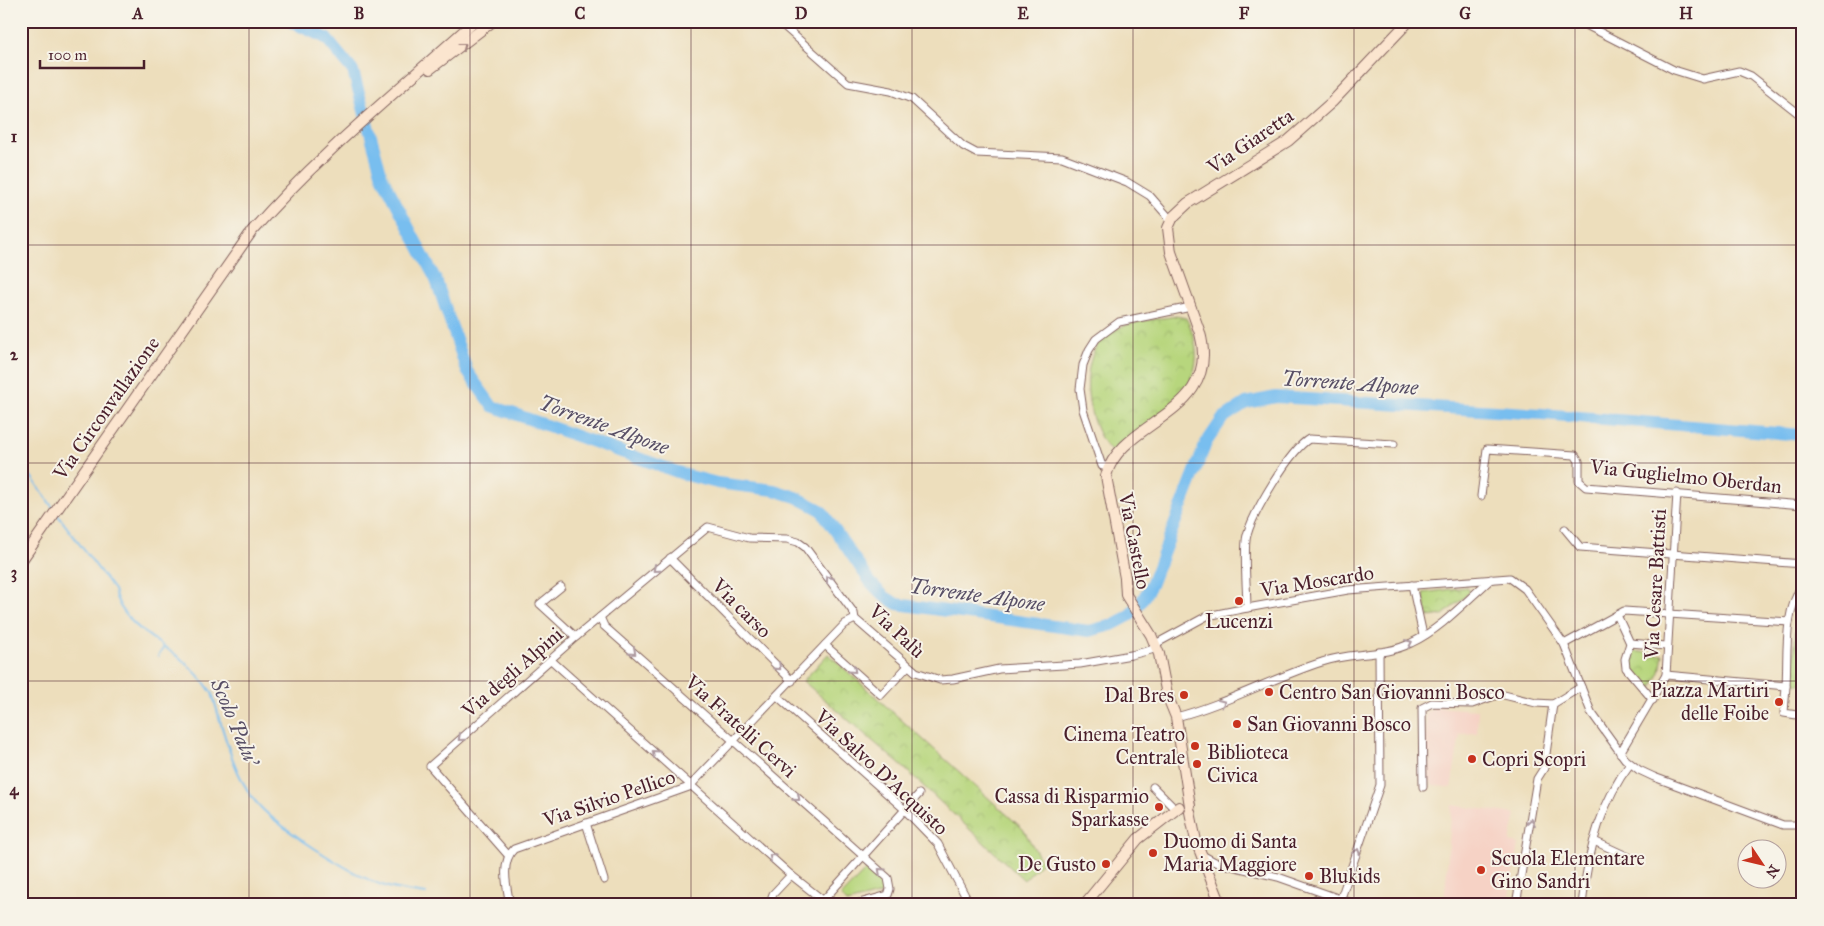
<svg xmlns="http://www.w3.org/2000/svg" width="1824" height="926" font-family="'IM FELL Great Primer',serif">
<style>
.built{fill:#f6d2c5}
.grass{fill:#b7d67d;stroke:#807a54}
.park{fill:url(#park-crowns);stroke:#807a54}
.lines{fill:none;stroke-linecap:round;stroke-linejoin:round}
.stream{stroke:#78beef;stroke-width:2}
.river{stroke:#78beef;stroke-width:12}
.street-casing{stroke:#83625e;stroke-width:9}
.secondary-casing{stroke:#83625e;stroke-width:12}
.street{stroke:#fff;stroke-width:7}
.secondary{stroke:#fbe5cf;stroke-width:10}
.oneway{stroke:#a2827d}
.oneway2{stroke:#ae9aa0}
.grid{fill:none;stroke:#4a1f2b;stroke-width:1;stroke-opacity:0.55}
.poi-dot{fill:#c8321e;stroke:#f7f3e8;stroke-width:2}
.labels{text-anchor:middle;stroke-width:4;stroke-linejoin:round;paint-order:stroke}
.street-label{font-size:20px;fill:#4a1f2b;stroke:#f7f3e8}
.poi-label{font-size:20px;fill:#4a1f2b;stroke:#f7f3e8;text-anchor:start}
.water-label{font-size:21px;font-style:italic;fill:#584f66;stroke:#f7f3e8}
.neatline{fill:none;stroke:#4a1f2b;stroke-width:2}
.grid-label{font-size:16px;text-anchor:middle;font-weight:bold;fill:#4a1f2b}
</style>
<defs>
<pattern id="park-crowns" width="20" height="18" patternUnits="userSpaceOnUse" patternTransform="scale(1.25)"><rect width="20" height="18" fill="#b7d67d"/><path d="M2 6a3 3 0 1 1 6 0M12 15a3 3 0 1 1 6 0" fill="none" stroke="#9fb76c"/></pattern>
</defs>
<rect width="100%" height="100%" fill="#f7f3e8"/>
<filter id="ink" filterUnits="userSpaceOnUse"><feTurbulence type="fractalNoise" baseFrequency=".02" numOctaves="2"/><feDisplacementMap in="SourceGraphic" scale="10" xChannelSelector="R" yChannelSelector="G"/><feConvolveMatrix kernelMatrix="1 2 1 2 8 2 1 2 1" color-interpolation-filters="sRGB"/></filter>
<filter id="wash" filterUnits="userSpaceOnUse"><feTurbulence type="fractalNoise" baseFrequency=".0096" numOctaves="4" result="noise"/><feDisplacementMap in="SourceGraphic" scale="20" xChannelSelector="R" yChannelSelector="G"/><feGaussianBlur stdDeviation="1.12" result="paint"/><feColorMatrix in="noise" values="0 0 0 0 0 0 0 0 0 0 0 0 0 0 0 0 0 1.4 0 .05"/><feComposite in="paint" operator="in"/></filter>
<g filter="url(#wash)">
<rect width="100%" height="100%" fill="#eddebc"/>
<g class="built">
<path d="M1434,707L1478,710L1477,733L1460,734L1451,788L1433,785L1428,779L1431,754L1426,753V713Z"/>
<path d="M1452,805L1516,814L1510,842L1519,844L1510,896L1515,897L1514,905H1444Z"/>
</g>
<path class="grass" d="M869,867L886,881L888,885L885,893L847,903L841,896Z"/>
<g class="park">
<path d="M1176,316L1186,318C1221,385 1159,416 1113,453C1086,429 1076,360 1106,335C1124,321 1154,320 1176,316Z"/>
<path d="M1467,587L1470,592L1443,615L1428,617L1423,593Z"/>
<path d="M1803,594V684L1793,683L1797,602Z"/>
<path d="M1633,651L1663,655L1660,672L1651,690L1631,667Z"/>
<path d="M828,654L1023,829L1042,862L1024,880L904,768L803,681Z"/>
</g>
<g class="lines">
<g class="stream">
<path d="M21,462L53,508"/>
<path d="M57,514L114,590C121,623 155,639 180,658C192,668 203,680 212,693C222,726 233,774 255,801C274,825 352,875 382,885C396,890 411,892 426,894"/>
<path d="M158,656L164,647"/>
</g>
<path class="river" d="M289,21L326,38L353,71L382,176L436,280L467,371L492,406L686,475L717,483L774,490L796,497L821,510L871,583L884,596L897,604L1089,631L1112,625L1129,616L1141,602L1151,585L1206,443L1223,418L1246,403L1276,397L1542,414L1803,435"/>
</g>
</g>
<g filter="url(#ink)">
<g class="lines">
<defs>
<g id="street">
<path d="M778,21L848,83L891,91L912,99L963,146L976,153L1062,157L1127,182L1150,196L1171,220"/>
<path d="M1578,21L1674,70L1703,79L1739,71L1751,76L1803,117"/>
<path d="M1108,466H1102L1083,410L1080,389L1083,365L1089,350L1096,339L1119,322L1191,307"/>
<path d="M1481,496L1487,449L1575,455L1579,461V481L1586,487L1803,505"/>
<path d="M1565,529L1580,547L1803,564"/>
<path d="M670,558L792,681"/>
<path d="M1412,585L1423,635"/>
<path d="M561,587L540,604L576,637"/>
<path d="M1247,608C1247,592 1243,548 1247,535C1253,513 1290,450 1309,439L1394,444"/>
<path d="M1617,615L1630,643L1625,659L1626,668L1653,700"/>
<path d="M600,617L604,626L888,878L890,889L888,895L852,905"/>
<path d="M1630,643L1666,646"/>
<path d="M1564,644L1624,611L1789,622"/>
<path d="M825,645L881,695L908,666"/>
<path d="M551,660L791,875L829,905"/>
<path d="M1666,675L1786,686L1784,713L1803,716"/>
<path d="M1786,686C1788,653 1783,613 1803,584"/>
<path d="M777,696L903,808L938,844L970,905"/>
<path d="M1176,717C1226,704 1272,678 1322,662C1350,652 1384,657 1411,643C1441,629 1466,601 1491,579"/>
<path d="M1620,753L1666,675L1677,493"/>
<path d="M1153,787L1171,805"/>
<path d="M1423,787L1422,708L1432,703L1472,704L1500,694L1536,703L1553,704L1581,687"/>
<path d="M586,823L604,880"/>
<path d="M1594,841L1631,858"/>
<path d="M508,855L430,766L576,637L708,527L749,538L787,539L798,542L805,547L854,613L855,619L916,672L940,680L953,679L999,669L1080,664L1131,655L1151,650L1159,642L1207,616L1247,608L1348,590L1510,578L1525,589L1564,644L1591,712L1625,759L1639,770L1654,777L1783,825H1803"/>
<path d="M1202,855L1215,862L1278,877L1357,905"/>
<path d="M1341,898L1380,785L1379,652"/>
<path d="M510,905C507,888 500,862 514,849L689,787L845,624L855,619"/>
<path d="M769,905L773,894L791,875"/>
<path d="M819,905L919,794"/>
<path d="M1516,905L1537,779L1544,768L1553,704"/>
<path d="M1582,905C1587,857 1600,803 1630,764"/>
</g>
<g id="secondary">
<path d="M430,69L493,21"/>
<path d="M21,561L252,231C319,154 399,90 475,21"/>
<path d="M1190,806L1176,717L1167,695L1159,654L1151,635L1126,595L1125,578L1106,476C1120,419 1222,415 1200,333L1171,252L1168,228L1173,217L1188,203L1288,141L1332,102L1409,21"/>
<path d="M1190,812L1196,841L1221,905"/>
<path d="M1084,905L1138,839L1179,807"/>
</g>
</defs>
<use href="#street" class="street-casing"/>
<use href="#secondary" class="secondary-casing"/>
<use href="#street" class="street"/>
<use href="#secondary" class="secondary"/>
</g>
<defs><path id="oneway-chevron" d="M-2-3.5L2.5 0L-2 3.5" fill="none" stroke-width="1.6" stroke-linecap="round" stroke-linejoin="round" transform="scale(1.25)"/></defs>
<use class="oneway" href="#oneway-chevron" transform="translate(463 46) rotate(-37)"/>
<g class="oneway2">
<use href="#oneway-chevron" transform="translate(656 569) rotate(140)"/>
<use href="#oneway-chevron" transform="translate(829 579) rotate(-126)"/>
<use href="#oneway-chevron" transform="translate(1409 643) rotate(-25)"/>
<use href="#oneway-chevron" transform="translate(633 652) rotate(42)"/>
<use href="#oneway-chevron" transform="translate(778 667) rotate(44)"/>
<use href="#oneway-chevron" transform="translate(853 670) rotate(42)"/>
<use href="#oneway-chevron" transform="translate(1222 703) rotate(-25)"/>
<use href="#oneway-chevron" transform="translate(461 738) rotate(139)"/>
<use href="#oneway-chevron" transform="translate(655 753) rotate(-138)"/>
<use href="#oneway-chevron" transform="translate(797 798) rotate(41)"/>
<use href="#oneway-chevron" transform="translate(1531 822) rotate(-81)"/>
<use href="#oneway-chevron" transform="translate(1357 852) rotate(-70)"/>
<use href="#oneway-chevron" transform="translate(772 857) rotate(-138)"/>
<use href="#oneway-chevron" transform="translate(881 871) rotate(-138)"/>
</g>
</g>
<path class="grid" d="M249,21V905M470,21V905M691,21V905M912,21V905M1133,21V905M1354,21V905M1575,21V905M21,245H1803M21,463H1803M21,681H1803"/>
<g class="poi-dot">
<circle cx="1239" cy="601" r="5"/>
<circle cx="1269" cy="692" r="5"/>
<circle cx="1184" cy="695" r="5"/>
<circle cx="1779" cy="702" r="5"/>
<circle cx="1237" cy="724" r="5"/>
<circle cx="1195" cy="746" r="5"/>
<circle cx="1472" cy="759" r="5"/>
<circle cx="1197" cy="764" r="5"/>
<circle cx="1159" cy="807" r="5"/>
<circle cx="1153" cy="853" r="5"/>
<circle cx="1106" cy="864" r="5"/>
<circle cx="1481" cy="870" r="5"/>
<circle cx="1309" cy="876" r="5"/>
</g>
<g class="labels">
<g class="street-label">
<text transform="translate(1250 141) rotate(-34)" y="7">Via Giaretta</text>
<text transform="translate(106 408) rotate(-55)" y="7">Via Circonvallazione</text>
<text transform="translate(1686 476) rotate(6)" y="7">Via Guglielmo Oberdan</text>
<text transform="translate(1135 541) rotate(79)" y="7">Via Castello</text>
<text transform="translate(1317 581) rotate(-9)" y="7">Via Moscardo</text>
<text transform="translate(1655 584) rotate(-87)" y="7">Via Cesare Battisti</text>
<text transform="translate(742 608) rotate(45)" y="7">Via carso</text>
<text transform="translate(897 631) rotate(43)" y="7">Via Palù</text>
<text transform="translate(512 672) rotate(-41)" y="7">Via degli Alpini</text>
<text transform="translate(741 726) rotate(42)" y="7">Via Fratelli Cervi</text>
<text transform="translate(882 772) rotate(43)" y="7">Via Salvo D'Acquisto</text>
<text transform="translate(609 798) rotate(-19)" y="7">Via Silvio Pellico</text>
</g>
<g class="poi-label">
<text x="1239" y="628" text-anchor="middle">Lucenzi</text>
<text x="1769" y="697" text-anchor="end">Piazza Martiri<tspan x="1769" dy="23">delle Foibe</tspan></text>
<text x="1279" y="699">Centro San Giovanni Bosco</text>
<text x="1174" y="702" text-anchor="end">Dal Bres</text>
<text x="1247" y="731">San Giovanni Bosco</text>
<text x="1185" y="741" text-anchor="end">Cinema Teatro<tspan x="1185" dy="23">Centrale</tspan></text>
<text x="1207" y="759">Biblioteca<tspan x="1207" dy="23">Civica</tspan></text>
<text x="1482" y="766">Copri Scopri</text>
<text x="1149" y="803" text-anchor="end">Cassa di Risparmio<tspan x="1149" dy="23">Sparkasse</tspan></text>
<text x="1163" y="848">Duomo di Santa<tspan x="1163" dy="23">Maria Maggiore</tspan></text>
<text x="1491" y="865">Scuola Elementare<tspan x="1491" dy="23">Gino Sandri</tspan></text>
<text x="1096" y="871" text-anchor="end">De Gusto</text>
<text x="1319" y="883">Blukids</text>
</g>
<g class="water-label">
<text transform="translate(1350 383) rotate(4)" y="7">Torrente Alpone</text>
<text transform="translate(604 425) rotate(20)" y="7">Torrente Alpone</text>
<text transform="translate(977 595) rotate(8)" y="7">Torrente Alpone</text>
<text transform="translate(235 722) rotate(67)" y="7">Scolo Palu'</text>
</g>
</g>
<rect width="1824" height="926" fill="none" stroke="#f7f3e8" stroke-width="55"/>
<g transform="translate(1762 864) rotate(125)"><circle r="24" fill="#f7f3e8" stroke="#b29e9c"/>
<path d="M0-4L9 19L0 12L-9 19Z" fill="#c8321e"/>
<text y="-8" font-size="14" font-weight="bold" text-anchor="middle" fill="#4a1f2b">N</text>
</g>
<path d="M40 60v8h104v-8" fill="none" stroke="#4a1f2b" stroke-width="2.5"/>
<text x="48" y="60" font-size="15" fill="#4a1f2b" stroke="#f7f3e8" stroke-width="4" paint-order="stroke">100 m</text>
<rect x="28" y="28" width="1768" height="870" class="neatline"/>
<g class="grid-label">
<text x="138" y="19">A</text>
<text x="359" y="19">B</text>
<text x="580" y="19">C</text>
<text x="801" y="19">D</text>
<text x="1023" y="19">E</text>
<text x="1244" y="19">F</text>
<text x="1465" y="19">G</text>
<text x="1686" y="19">H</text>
<text x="14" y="142">1</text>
<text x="14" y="360">2</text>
<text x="14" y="578">3</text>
<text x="14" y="795">4</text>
</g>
</svg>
